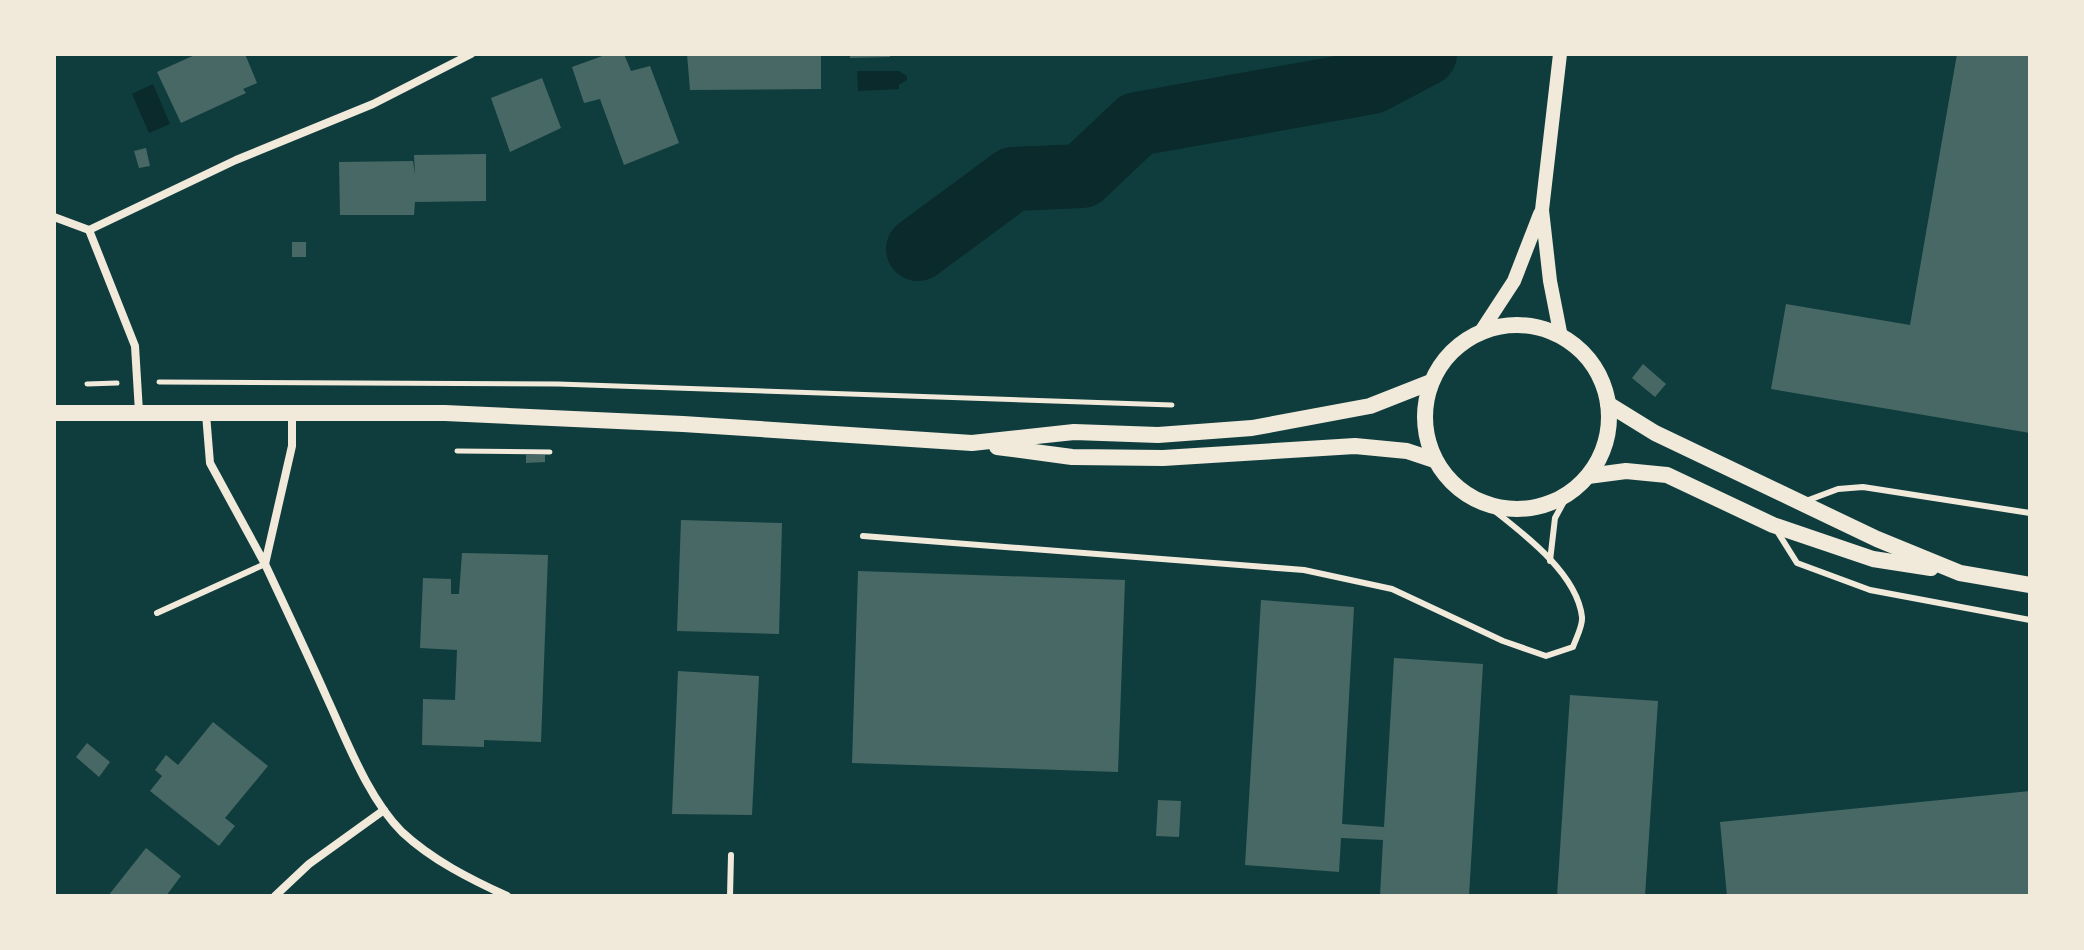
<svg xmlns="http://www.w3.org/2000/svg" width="2084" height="950" font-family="'Noto Serif',serif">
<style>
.water{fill:#0a2a2b}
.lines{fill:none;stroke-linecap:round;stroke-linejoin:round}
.river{stroke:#0a2a2b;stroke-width:64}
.building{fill:#486865}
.path{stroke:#f1e9da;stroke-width:5}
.service{stroke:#f1e9da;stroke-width:6}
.minor{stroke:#f1e9da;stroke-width:8}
.tertiary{stroke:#f1e9da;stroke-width:14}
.secondary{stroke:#f1e9da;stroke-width:16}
</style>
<rect width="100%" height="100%" fill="#0f3d3e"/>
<g class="water">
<path d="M857,71H899L907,76V80L899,85V89L858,91Z"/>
<path d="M153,84L170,124L149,133L132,94Z"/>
</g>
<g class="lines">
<path class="river" d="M918,249L1013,179L1082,176L1137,124L1372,82L1425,54"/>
</g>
<g class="building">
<path d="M197,54H245L257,83L243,89L246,93L181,123L157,72Z"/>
<path d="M608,54H624L631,71L650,66L679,143L624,165L600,99L584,103L572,67Z"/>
<path d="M687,54H821V89L690,90Z"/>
<path d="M850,54H890V57L850,58Z"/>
<path d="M1957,54H2030V433L1771,389L1786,304L1910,325Z"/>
<path d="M542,78L561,128L510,152L491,98Z"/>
<path d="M146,148L150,166L139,168L134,151Z"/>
<path d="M486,154V201L415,202L414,215H340L339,162L413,161L415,175L414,155Z"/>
<rect x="292" y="242" width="14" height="15"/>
<path d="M1643,364L1666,384L1655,397L1632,378Z"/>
<path d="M526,455H545V462L526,463Z"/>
<path d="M681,520L782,523L779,634L677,631Z"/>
<path d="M462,553L548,555L541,742L484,740V747L422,745L423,699L455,700L457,650L420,648L423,578L451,579V594H459Z"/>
<path d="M858,571L1125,580L1118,772L852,763Z"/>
<path d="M1261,600L1354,607L1342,824L1384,827L1394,658L1483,664L1469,896H1380L1383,840L1341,838L1339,872L1245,865Z"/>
<path d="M678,671L759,676L752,815L672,814Z"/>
<path d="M1570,695L1658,701L1645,896H1557Z"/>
<path d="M213,722L268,766L225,818L235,826L219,846L150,791L162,776L155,770L166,755L178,765Z"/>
<path d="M87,743L110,762L99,777L76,757Z"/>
<path d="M2030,791V896H1727L1720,822Z"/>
<path d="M1158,800L1181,801L1179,837L1156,836Z"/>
<path d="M146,848L181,876L166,896H108Z"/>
</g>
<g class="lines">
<g class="path">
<path d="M159,382L558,384L1172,405"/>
<path d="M87,384L117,383"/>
<path d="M457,451L550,452"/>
</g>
<g class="service">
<path d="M1806,501L1838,489L1863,487L2030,513"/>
<path d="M1777,531L1797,563L1870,590L2030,620"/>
<path d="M863,536L1304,570L1392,589L1503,641L1546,656L1573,647C1576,638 1583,626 1582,617C1577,572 1520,531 1487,505"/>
<path d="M1550,561L1555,518L1567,496"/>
<path d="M157,613L265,564"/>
<path d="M730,896L731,855"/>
</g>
<g class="minor">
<path d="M54,217L89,230L135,346L139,412"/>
<path d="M89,230L236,160L373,104L471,54"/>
<path d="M206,414L210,463L265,564L292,446V414"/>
<path d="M265,564C286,609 307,653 327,698C347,741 368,798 402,832C432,860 470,879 507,896"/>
<path d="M275,896L309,864L384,810"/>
</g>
<g class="tertiary">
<path d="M1560,54L1542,210L1550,281L1561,337"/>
<path d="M1480,333L1514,281L1540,214"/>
</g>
<g class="secondary">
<circle cx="1517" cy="417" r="92"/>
<path d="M1608,404L1655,433L1877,539L1960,573L2030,585"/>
<path d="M54,413H445L683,424L972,443L1074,432L1158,435L1252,428L1370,406L1431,382"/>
<path d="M997,447L1072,457L1163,458L1355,446L1407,451L1434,460"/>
<path d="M1588,476L1626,471L1667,475L1773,525L1873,559L1931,568"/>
</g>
</g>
<rect width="2084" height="950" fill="none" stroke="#f1e9da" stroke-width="112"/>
</svg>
